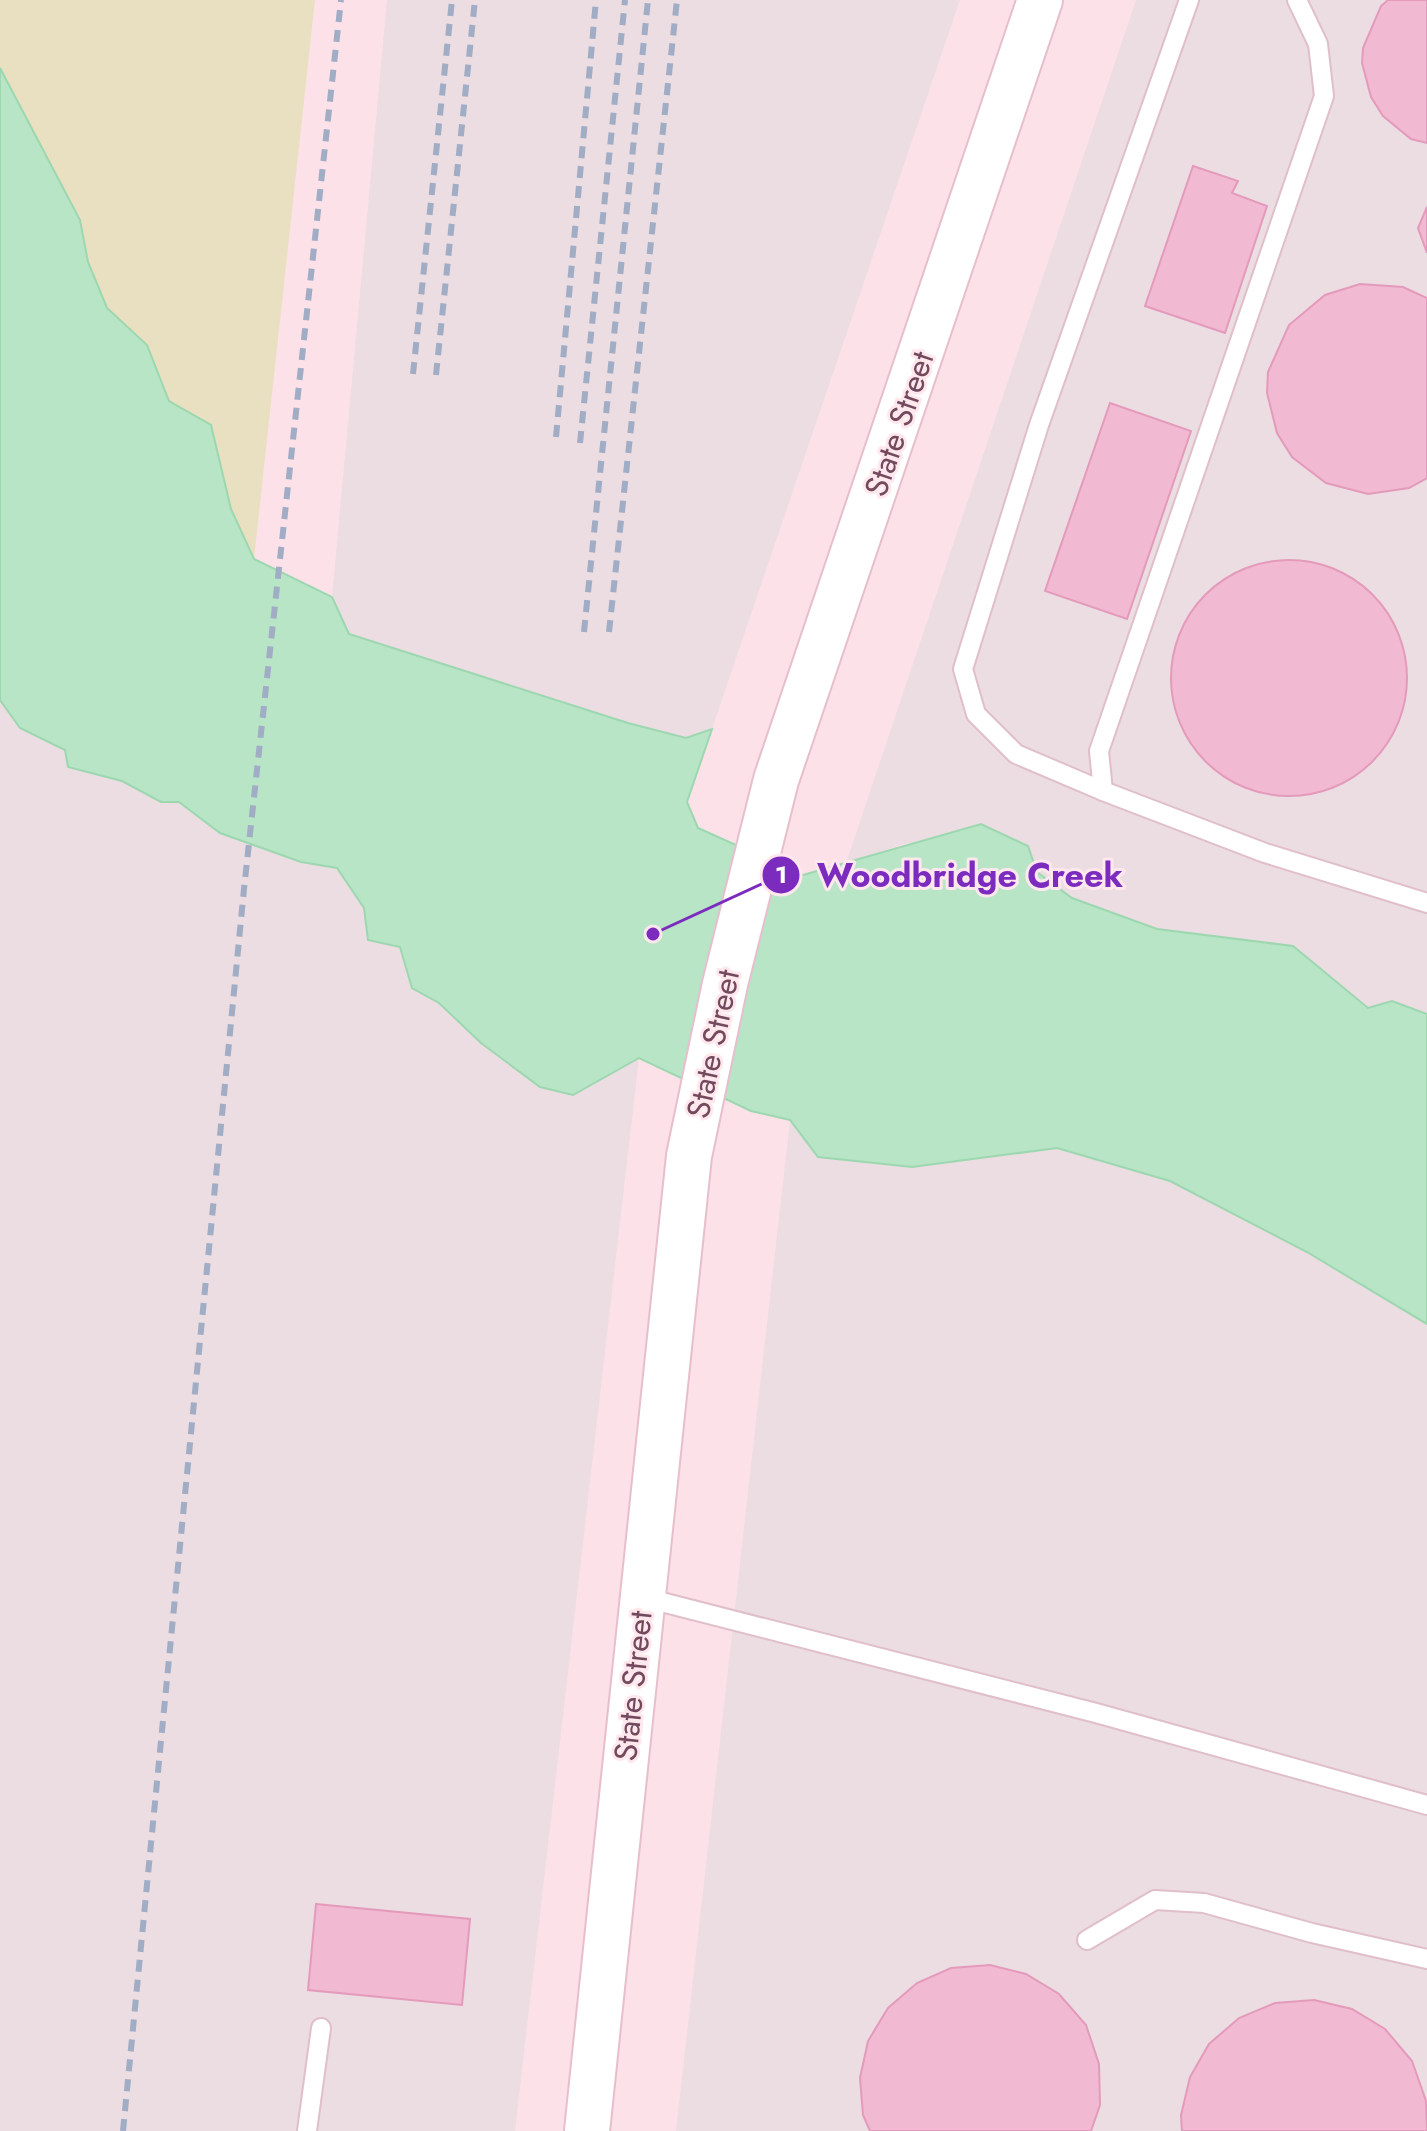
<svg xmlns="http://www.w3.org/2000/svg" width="1427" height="2131" font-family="Jost,sans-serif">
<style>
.industrial{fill:#ebdde2}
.green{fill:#e9e0c1}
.water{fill:#b7e5c6;stroke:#9dd7b0;stroke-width:2}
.building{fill:#f1bad2;stroke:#e49abb;stroke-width:2}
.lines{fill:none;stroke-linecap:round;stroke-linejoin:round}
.lane-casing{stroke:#e0beca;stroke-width:22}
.secondary-casing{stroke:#e7becd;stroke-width:48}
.lane{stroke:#fff;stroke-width:18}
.secondary{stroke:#fff;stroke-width:44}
.rail{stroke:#a1acc5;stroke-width:6;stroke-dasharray:12 8;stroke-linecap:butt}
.labels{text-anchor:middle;stroke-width:6;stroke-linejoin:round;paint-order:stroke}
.street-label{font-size:32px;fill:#73495d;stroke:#ffe8ed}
.leader{fill:none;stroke:#7b2cbf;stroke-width:3}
.callout-dot{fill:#7b2cbf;stroke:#ffe8ed;stroke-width:3}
.mark-label{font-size:24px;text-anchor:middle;font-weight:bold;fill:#fff}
.callout-label{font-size:34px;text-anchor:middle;font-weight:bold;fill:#7b2cbf;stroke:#ffe8ed;stroke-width:6;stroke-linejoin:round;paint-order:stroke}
</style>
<rect width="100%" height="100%" fill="#fce2e8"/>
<g class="industrial">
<path d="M387,0H960L712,729L686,738L628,723L349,634L332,597Z"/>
<path d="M1136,0H1427V1014L1392,1001L1368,1009L1293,946L1157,929L1072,898L1037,872L1028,846L907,843L846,863Z"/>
<path d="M0,700L20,728L65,750L68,767L122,781L161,802L179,801L220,833L301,862L337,868L364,908L368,940L400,947L412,988L439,1003L481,1043L509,1061L573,1095L639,1058L515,2131H0Z"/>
<path d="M790,1120L819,1157L912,1167L1057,1148L1170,1181L1307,1252L1427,1324V2131H676Z"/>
</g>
<path class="green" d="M0,0H315L254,559L231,509L211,425L169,401L147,345L107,308L88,262L80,220L0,68Z"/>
<path class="water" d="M0,68L80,220L88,262L107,308L147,345L169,401L211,425L231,509L254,559L332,597L349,634L628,723L686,738L712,729L687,802L698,828L803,875L981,824L1028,846L1037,872L1072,898L1157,929L1293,946L1368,1008L1392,1001L1427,1014V1324L1307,1252L1170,1181L1057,1148L912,1167L818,1157L790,1120L751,1111L639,1058L573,1095L540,1087L481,1043L439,1003L412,988L400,947L368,940L364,908L337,868L301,862L220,833L179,802H161L122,781L68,767L65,750L20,728L0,700Z"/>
<g class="building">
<path d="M1388,0H1427V143L1411,139L1383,116L1371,97L1362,63L1363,48L1381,6Z"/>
<path d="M1193,166L1238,181L1232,193L1267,206L1225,333L1145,306Z"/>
<path d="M1427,207V253L1418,228Z"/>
<path d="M1360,284L1403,287L1427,298V478L1409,488L1368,494L1326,483L1292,457L1277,433L1267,393L1268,372L1289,325L1325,295Z"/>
<path d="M1110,403L1191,431L1127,619L1045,591Z"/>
<circle cx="1289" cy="678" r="118"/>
<path d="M316,1904L470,1919L462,2005L308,1990Z"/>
<path d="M990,1965L1026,1974L1059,1994L1086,2025L1099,2064L1100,2105L1091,2131H870L863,2115L860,2078L868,2041L888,2008L917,1983L951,1968Z"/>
<path d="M1314,2000L1352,2009L1385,2029L1412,2061L1426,2101L1427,2131H1182L1181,2115L1190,2077L1209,2044L1239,2018L1275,2003Z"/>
</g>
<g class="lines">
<defs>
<g id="lane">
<path d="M1297,0L1318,44L1324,96L1099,751L1103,791L1265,853L1427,903"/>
<path d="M1103,791L1016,754L976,714L963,669L1039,425L1189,0"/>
<path d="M642,1597L1096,1713L1427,1805"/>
<path d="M1087,1940L1155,1900L1204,1903L1312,1933L1427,1959"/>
<path d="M307,2131L321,2028"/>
</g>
<path id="secondary" d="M587,2131L689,1156L725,984L776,780L1040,0"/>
</defs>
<use href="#lane" class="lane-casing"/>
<use href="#secondary" class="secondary-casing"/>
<use href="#lane" class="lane"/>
<use href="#secondary" class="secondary"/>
<g class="rail">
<path d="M413,374L452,0"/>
<path d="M436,375L475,0"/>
<path d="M556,437L596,0"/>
<path d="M580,443L625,0"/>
<path d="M584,632L648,0"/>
<path d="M609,632L677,0"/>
<path d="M123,2131L244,889L341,0"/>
</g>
</g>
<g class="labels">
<g class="street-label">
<text transform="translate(899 424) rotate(-71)" y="11">State Street</text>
<text transform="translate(713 1044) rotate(-78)" y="11">State Street</text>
<text transform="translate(633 1686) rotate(-84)" y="11">State Street</text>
</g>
</g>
<path class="leader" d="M653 934L781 875"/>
<g class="callout-dot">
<circle cx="653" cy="934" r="8"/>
<circle cx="781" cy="875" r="20"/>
</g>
<g class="mark-label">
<text x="781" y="883">1</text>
</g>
<g class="callout-label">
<text x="970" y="887">Woodbridge Creek</text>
</g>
</svg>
